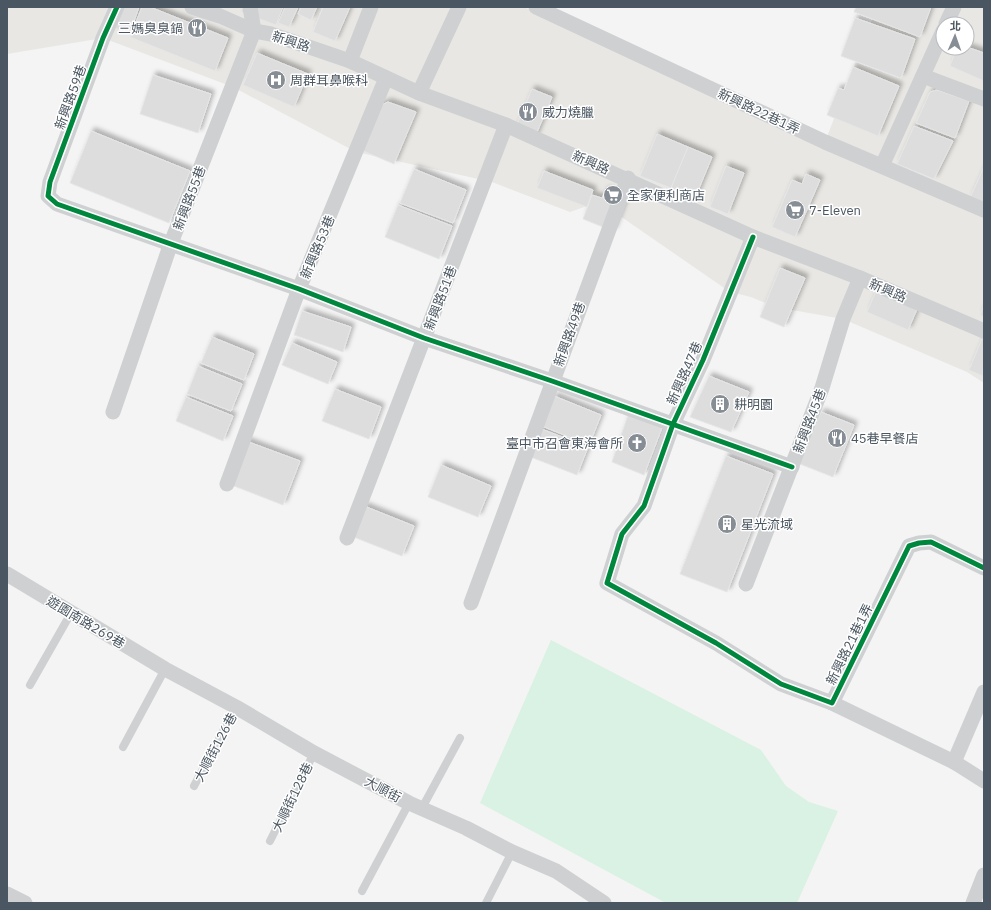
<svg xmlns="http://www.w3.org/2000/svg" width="991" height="910" font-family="'IBM Plex Sans','Noto Sans TC',sans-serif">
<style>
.commercial{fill:#e8e7e3;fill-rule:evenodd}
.green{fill:#d9f2e3}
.building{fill:#ddddde;stroke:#e5e6e7;filter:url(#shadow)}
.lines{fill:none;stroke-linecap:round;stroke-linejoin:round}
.service{stroke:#ced0d2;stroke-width:8}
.minor{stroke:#ced0d2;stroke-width:15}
.cycleway-casing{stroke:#fff;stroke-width:8}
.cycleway{stroke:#00873e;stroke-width:5}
.labels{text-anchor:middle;stroke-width:3;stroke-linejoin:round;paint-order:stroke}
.poi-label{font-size:13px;fill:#4a5661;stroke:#fff;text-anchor:start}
.street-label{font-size:13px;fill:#4a5661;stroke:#fff}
</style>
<defs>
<filter id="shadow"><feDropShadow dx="3.5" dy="-3.5" stdDeviation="2" flood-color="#0004"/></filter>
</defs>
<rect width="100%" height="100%" fill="#f4f4f4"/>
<path class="commercial" d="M7,7H524L825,142L877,7H984V383L967,372L843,319L775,307L751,297L730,292L620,216L590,205L570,212L492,182L356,152L233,87L103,38L7,54ZM943,24H967V48H943Z"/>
<path class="green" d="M551,640L761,750L786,786L809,802L838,811L797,903H666L480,803Z"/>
<g class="building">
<path d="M123,7H139L130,33L115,28Z"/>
<path d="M142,7H150L228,38L215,71L130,37Z"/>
<path d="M243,7H283L276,25L241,12Z"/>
<path d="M285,7H298L289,27L278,23Z"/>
<path d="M301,7H317L311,20L298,14Z"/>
<path d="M323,7H350L335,41L313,32Z"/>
<path d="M856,7H931L920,37L854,12Z"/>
<path d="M855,18L915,39L901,78L841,56Z"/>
<path d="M967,47L984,53V81L950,66L957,48Z"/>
<path d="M257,53L308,74L294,107L243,85Z"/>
<path d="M853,67L899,86L878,136L827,115L838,88L844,90Z"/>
<path d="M153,75L211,94L198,133L140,114Z"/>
<path d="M532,89L552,97L535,137L515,129Z"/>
<path d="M937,90L969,101L955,138L916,123L930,92Z"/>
<path d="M388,102L416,112L394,164L361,150L379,106Z"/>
<path d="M914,126L953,141L934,179L897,164Z"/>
<path d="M91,131L190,171L169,223L70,183Z"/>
<path d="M657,134L688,147L671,188L640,176Z"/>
<path d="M688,147L712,157L695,198L671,188Z"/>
<path d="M726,166L744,173L728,214L710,207Z"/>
<path d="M984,167V204L970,198Z"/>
<path d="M414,169L466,190L453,223L400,203Z"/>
<path d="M544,171L593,190L587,207L537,188Z"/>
<path d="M806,174L820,180L795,237L772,227L792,180L802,184Z"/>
<path d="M606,190L626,198L613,231L583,219L592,195L602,198Z"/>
<path d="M398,205L452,226L439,259L385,237Z"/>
<path d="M780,268L805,278L784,327L760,317Z"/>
<path d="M877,289L918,307L908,330L867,312Z"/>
<path d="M984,306V317L980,315Z"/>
<path d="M302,311L351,327L343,352L294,335Z"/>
<path d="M212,337L254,354L244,380L201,363Z"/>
<path d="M982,339L984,340L983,376L969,370Z"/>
<path d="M292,343L337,362L328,384L282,365Z"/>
<path d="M198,366L242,384L231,411L187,394Z"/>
<path d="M709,376L749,392L731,432L690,417Z"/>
<path d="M335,389L381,407L369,439L322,421Z"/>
<path d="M554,396L601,415L589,445L542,426Z"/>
<path d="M186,397L233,416L223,441L176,421Z"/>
<path d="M629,412L663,425L644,475L612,462Z"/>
<path d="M821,412L854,425L833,477L800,464Z"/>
<path d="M539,428L588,447L577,475L528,456Z"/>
<path d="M246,441L300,461L283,505L229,484Z"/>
<path d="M726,456L773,474L727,592L680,574Z"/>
<path d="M441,465L491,486L478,517L428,497Z"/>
<path d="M364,506L414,526L402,556L351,536Z"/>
</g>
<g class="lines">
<g class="service">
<path d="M30,685L71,613"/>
<path d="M123,747L165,669"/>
<path d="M194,786L236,707"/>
<path d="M422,808L460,738"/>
<path d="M270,841L314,753"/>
<path d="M362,891L409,803"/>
<path d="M486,903L512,852"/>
</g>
<g class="minor">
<path d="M117,7L103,38L50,182L48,196L57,204L299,289L424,338L552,381L792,467"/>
<path d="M192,7L220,16L254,31L271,34L350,61L419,93L506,125L753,237L860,278L984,331"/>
<path d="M536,7L825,142L984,210"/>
<path d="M946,24L954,7"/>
<path d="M350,61L371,7"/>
<path d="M923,76L984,99"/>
<path d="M419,93L459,7"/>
<path d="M882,166L943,31"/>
<path d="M753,237L703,360L673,424L644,506L622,534L607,583L716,643L781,684L832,703L909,546L919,543L931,542L984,568"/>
<path d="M113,412L171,243L254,31L250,7"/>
<path d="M227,484L299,289L386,78"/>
<path d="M347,538L506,125"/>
<path d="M7,574L165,669L236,707L314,753L409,803L466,828L512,852L556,871L604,903"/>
<path d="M746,584L822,388L843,319L860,278"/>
<path d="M471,603L628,178"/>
<path d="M832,703L954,762L984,781"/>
<path d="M954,762L984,692"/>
<path d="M7,894L25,903"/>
<path d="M973,903L984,875"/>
</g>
<defs>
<g id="cycleway">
<path d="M117,7L103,38L50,182L48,196L57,204L299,289L424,338L552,381L792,467"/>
<path d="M753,237L703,360L673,424L644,506L622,534L607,583L716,643L781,684L832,703L909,546L919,543L931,542L984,568"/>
</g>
</defs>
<use href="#cycleway" class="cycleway-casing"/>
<use href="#cycleway" class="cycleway"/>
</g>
<defs>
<symbol id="restaurant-disc" viewBox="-11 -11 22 22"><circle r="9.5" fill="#868d94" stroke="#fff"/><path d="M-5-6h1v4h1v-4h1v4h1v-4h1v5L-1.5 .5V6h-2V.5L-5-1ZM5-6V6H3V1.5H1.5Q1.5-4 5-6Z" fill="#fff"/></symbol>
<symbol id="hospital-disc" viewBox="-11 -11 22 22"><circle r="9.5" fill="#868d94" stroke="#fff"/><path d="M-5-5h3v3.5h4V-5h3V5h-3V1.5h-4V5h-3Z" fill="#fff"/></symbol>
<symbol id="supermarket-disc" viewBox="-11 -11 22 22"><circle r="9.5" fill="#868d94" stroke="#fff"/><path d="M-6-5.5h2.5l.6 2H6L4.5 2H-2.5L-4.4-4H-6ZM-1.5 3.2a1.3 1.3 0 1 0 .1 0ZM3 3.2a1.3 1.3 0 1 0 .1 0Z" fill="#fff"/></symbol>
<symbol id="building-disc" viewBox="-11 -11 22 22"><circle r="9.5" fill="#868d94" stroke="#fff"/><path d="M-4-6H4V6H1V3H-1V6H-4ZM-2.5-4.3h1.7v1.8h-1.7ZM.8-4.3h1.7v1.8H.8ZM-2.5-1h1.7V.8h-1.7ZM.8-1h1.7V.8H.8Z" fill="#fff"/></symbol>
<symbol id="church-disc" viewBox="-11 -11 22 22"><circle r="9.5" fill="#868d94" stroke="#fff"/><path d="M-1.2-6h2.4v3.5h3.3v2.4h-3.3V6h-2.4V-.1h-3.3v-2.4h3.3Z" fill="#fff"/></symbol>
</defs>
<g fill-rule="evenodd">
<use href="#restaurant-disc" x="186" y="17" width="22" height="22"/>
<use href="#hospital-disc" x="265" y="69" width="22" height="22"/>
<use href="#restaurant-disc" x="517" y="101" width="22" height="22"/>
<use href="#supermarket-disc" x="602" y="184" width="22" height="22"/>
<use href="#supermarket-disc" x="784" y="199" width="22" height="22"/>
<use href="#building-disc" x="709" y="393" width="22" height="22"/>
<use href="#restaurant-disc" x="826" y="427" width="22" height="22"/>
<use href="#church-disc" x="626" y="432" width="22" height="22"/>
<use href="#building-disc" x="716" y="513" width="22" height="22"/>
</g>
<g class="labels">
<g class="poi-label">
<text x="183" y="33" text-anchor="end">三媽臭臭鍋</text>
<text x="290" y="85">周群耳鼻喉科</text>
<text x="542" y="117">威力燒臘</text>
<text x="627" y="200">全家便利商店</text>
<text x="809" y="215">7-Eleven</text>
<text x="734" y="409">耕明園</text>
<text x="851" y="443">45巷早餐店</text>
<text x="623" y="448" text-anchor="end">臺中市召會東海會所</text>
<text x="741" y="529">星光流域</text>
</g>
<g class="street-label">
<text transform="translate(291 41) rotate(18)" y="5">新興路</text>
<text transform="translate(70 97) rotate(-70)" y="5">新興路59巷</text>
<text transform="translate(759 111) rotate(25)" y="5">新興路22巷1弄</text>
<text transform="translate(591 162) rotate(24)" y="5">新興路</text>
<text transform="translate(189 198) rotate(-69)" y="5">新興路55巷</text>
<text transform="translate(317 247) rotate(-67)" y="5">新興路53巷</text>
<text transform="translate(888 290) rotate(23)" y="5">新興路</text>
<text transform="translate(440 298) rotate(-69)" y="5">新興路51巷</text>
<text transform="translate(569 334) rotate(-70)" y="5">新興路49巷</text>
<text transform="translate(684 373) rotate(-66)" y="5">新興路47巷</text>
<text transform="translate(809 421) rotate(-69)" y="5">新興路45巷</text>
<text transform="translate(86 622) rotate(31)" y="5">遊園南路269巷</text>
<text transform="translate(849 644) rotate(-64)" y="5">新興路21巷1弄</text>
<text transform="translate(215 747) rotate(-62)" y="5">大順街126巷</text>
<text transform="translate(383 789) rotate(28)" y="5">大順街</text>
<text transform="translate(292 797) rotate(-64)" y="5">大順街128巷</text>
</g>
</g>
<rect width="991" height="910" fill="none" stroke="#4a5661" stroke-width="16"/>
<g transform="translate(955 36) rotate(2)"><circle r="19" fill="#ffffff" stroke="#b7bbc0"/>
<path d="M0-3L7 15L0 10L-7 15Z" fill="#868d94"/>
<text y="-6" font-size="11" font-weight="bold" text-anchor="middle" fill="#4a5661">北</text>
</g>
</svg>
